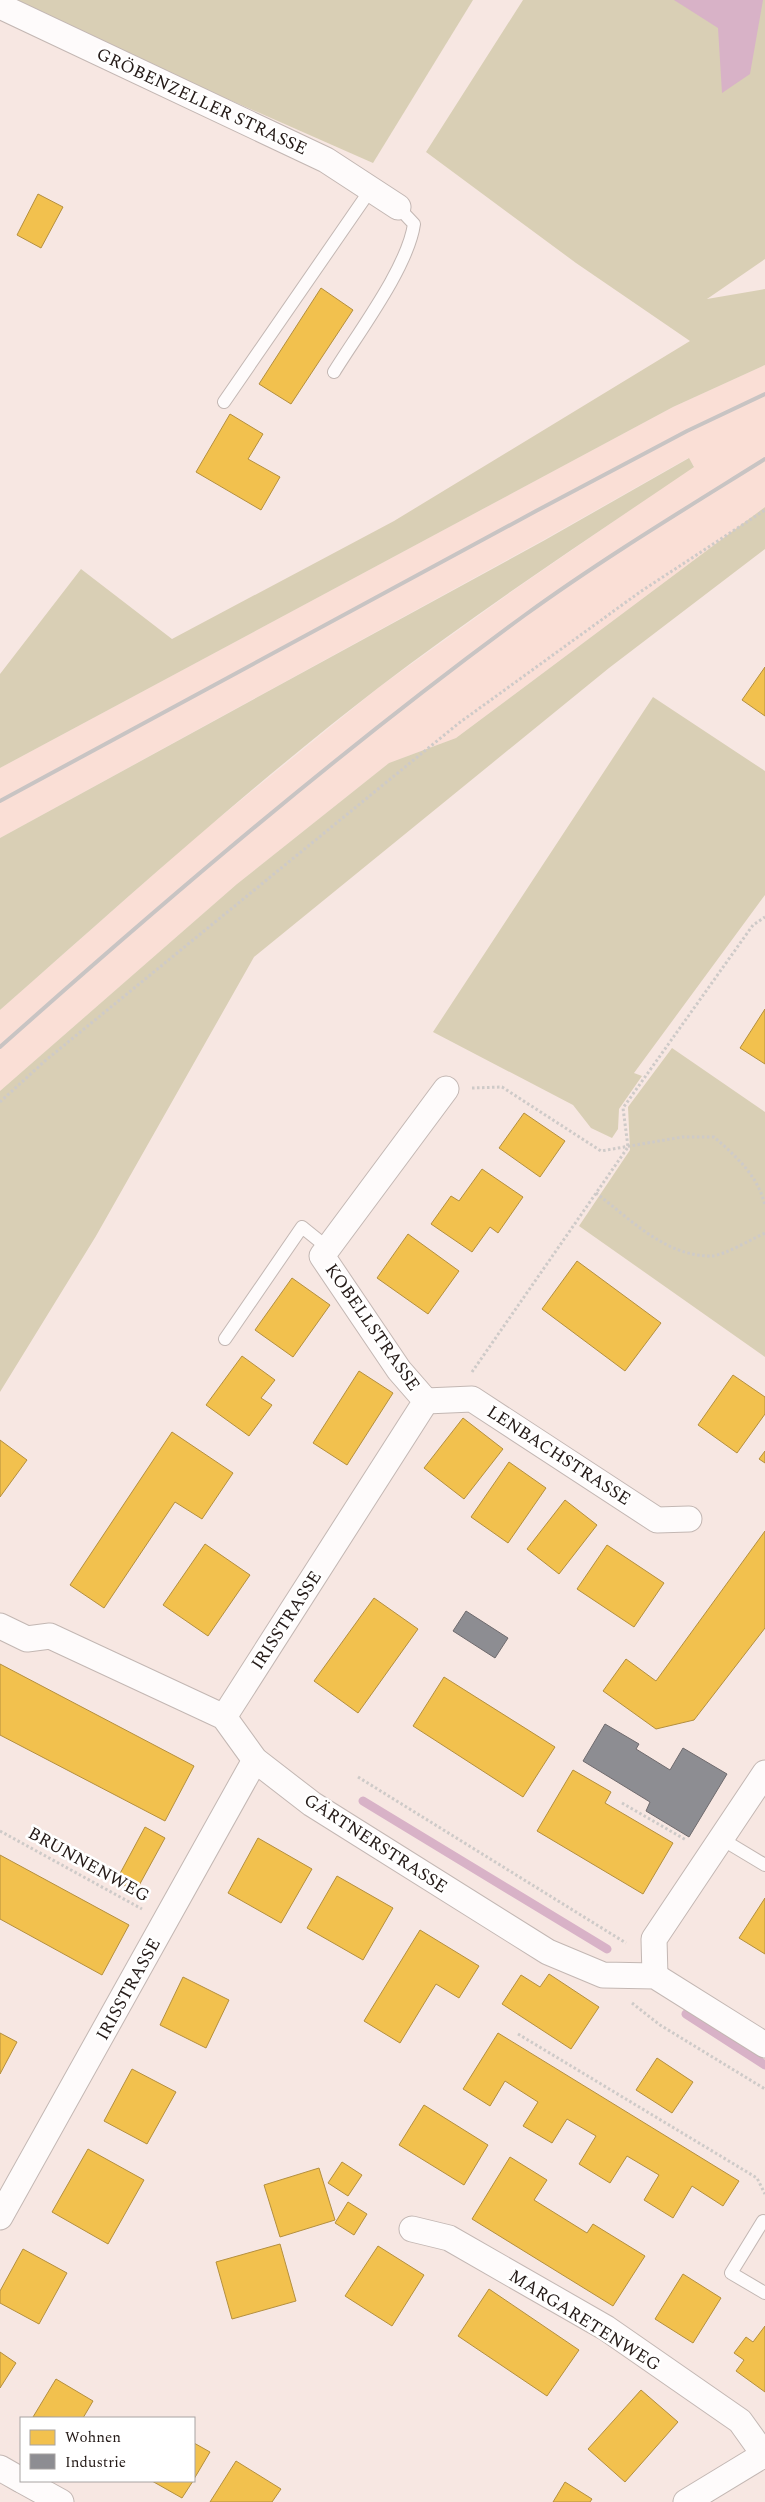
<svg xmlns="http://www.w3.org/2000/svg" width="765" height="2502" font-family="Spectral,serif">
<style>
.built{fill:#fadfd6}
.green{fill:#d9cfb5}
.water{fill:#d8b2c7}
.homes{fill:#f2c14e;stroke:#b48f3e}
.industry{fill:#8d8d92;stroke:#6e6a6d}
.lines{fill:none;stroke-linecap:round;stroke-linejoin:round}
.stream{stroke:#d8b2c7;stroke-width:9}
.service-casing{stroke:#c3b7b3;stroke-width:14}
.minor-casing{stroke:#c3b7b3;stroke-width:27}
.path{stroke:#cecac8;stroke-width:3;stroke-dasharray:2.5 2.5;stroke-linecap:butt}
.service{stroke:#fefbfb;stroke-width:12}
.minor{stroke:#fefbfb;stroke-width:25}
.rail{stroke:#c8c4c3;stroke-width:4}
.labels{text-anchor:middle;stroke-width:5;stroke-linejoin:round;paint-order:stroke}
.street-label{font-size:18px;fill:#241a17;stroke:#fff}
</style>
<rect width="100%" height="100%" fill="#f7e7e2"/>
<path class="built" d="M765,365V507L456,738L389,763L237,884L0,1091V1010L197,836L378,688L514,590L694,466L688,458L545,539L0,838V768L673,407Z"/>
<g class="green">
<path d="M3,0H473L373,163Z"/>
<path d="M523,0H765V259L707,299L765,289V365L673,407L0,768V674L81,569L172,639L394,521L690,341L576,263L426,152Z"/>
<path d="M689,458L694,467C588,539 480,610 378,688C247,789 124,901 0,1010V838L545,540Z"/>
<path d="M765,507V549L609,668L254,957L96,1236L0,1392V1091L237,884L389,763L456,738Z"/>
<path d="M653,697L765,771V895L634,1073L642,1076L619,1109L618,1129L612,1138L591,1128L573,1105L433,1032Z"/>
<path d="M672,1048L765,1112V1357L579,1226L630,1150L628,1107Z"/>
</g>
<path class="water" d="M674,0H763L750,74L722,93L718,28Z"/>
<g class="homes">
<path d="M38,194L63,207L41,248L17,235Z"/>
<path d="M321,288L353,310L291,404L259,384Z"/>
<path d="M230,414L263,434L248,459L280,477L261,510L196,472Z"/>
<path d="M765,667V716L742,700Z"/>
<path d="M765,1009V1064L740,1048Z"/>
<path d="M524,1113L565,1141L540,1177L499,1148Z"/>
<path d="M482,1169L523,1197L498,1233L490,1227L472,1252L431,1224L451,1196L459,1201Z"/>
<path d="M408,1234L459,1271L428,1314L377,1278Z"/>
<path d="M577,1261L661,1323L625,1371L542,1309Z"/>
<path d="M292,1278L330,1305L293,1357L255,1330Z"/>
<path d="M242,1356L275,1380L261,1398L272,1405L249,1436L206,1405Z"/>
<path d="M359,1371L393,1393L347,1465L313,1443Z"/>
<path d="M733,1375L765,1397V1414L737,1453L698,1425Z"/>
<path d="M463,1418L503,1449L464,1499L424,1468Z"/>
<path d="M172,1432L233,1473L202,1519L175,1502L104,1608L70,1585Z"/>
<path d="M0,1440L27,1460L0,1497Z"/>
<path d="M765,1451V1463L759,1459Z"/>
<path d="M509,1462L546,1488L508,1543L471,1517Z"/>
<path d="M565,1500L597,1525L559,1574L527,1549Z"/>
<path d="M765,1531V1628L694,1720L656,1729L603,1691L626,1659L656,1681Z"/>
<path d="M205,1544L250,1575L208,1636L163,1605Z"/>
<path d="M607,1545L664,1583L634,1627L577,1589Z"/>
<path d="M374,1598L418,1629L358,1713L314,1681Z"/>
<path d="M0,1664L194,1766L165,1821L0,1735Z"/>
<path d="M444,1677L555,1747L523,1797L413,1726Z"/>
<path d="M573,1770L611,1792L605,1803L673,1843L643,1894L537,1831Z"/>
<path d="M145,1827L165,1838L136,1891L116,1881Z"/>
<path d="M258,1838L312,1869L281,1923L228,1893Z"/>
<path d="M0,1855L129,1925L102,1975L0,1919Z"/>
<path d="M337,1876L393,1908L363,1960L307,1928Z"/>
<path d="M765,1898V1954L739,1938Z"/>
<path d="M420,1930L479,1966L459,1998L436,1984L400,2043L364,2021Z"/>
<path d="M549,1974L599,2007L571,2049L502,2004L521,1975L540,1987Z"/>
<path d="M183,1977L229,2000L206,2048L160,2025Z"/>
<path d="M0,2033L17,2042L0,2074Z"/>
<path d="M498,2033L739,2181L723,2206L692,2186L673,2218L644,2200L659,2175L627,2156L610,2183L579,2164L596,2136L567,2119L552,2143L523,2126L538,2102L505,2081L490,2106L463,2089Z"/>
<path d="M657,2058L693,2082L672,2113L636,2090Z"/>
<path d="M132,2069L176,2092L147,2144L104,2121Z"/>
<path d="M424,2105L488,2145L464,2185L399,2145Z"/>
<path d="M88,2149L144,2180L108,2244L52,2212Z"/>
<path d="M510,2157L547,2180L534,2200L587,2233L593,2224L645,2256L613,2306L472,2219Z"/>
<path d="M342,2162L362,2175L348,2196L328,2183Z"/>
<path d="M319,2168L335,2220L280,2237L264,2185Z"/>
<path d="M348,2202L367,2214L354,2235L335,2223Z"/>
<path d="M280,2244L296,2301L232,2319L216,2262Z"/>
<path d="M378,2246L424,2275L392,2326L345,2296Z"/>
<path d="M23,2249L67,2273L39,2324L0,2303V2291Z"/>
<path d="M683,2274L721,2298L693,2343L655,2319Z"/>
<path d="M489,2289L579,2350L547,2396L458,2336Z"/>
<path d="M765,2326V2392L736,2371L744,2360L734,2353L746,2337L753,2342Z"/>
<path d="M0,2352L16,2363L0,2388Z"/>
<path d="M56,2379L93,2401L83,2418L33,2417Z"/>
<path d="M641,2390L678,2422L625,2482L588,2449Z"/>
<path d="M194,2443L210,2452L194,2479Z"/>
<path d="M236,2461L281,2489L272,2502H210Z"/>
<path d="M152,2481H193L182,2498Z"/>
<path d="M565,2482L592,2499L590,2502H553Z"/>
</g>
<g class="industry">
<path d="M466,1611L508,1638L495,1658L453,1631Z"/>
<path d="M605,1724L639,1744L636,1749L670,1770L683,1748L727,1774L689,1837L646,1811L650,1802L583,1761Z"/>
</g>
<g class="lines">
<g class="stream">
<path d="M363,1801L607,1949"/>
<path d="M686,2014L765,2065"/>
</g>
<defs>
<g id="service">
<path d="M334,372C358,333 408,267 414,224L398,207"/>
<path d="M224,402L371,189"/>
<path d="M225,1339L302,1227L328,1248"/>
<path d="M720,1838L765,1865"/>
<path d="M763,2221L731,2273L765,2293"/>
</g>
<g id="minor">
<path d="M0,6L326,160L398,207"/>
<path d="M426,1401L472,1399L657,1520L689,1519"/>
<path d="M0,1626L27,1639L50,1636L224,1717L255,1760L312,1804L548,1952L603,1975L655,1976L765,2045"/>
<path d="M224,1717L426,1401L399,1370L322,1256L446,1089"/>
<path d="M655,1976L654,1939L765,1773"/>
<path d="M0,2217L255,1760"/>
<path d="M412,2229L449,2238L606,2328L740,2421L765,2456"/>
<path d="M0,2468L21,2480"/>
<path d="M23,2481L61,2502"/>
<path d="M686,2502L765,2454"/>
</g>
</defs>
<use href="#service" class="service-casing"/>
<use href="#minor" class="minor-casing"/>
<g class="path">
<path d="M472,1088L502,1087L601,1151L682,1137H714C736,1156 759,1177 765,1206"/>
<path d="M0,1102L46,1060L459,723L640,592L765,510"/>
<path d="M596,1193C630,1219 666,1257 712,1256C725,1255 752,1239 765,1233"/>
<path d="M472,1372L628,1147L623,1108L753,925L765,917"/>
<path d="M358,1777L626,1943"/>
<path d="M622,1803L686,1840"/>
<path d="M0,1831L142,1909"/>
<path d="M632,2003L660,2025L765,2089"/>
<path d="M518,2034L757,2178L765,2194"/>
</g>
<use href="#service" class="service"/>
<use href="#minor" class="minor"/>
<g class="rail">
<path d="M0,801L536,511L687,431L765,394"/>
<path d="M0,1047C170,896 342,749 525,615C602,559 685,509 765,459"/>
</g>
</g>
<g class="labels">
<g class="street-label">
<text transform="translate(202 101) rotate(25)" y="6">GRÖBENZELLER STRASSE</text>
<text transform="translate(373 1327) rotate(55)" y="6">KOBELLSTRASSE</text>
<text transform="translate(559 1455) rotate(33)" y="6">LENBACHSTRASSE</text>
<text transform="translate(286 1620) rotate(-57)" y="6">IRISSTRASSE</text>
<text transform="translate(376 1843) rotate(33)" y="6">GÄRTNERSTRASSE</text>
<text transform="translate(89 1864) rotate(29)" y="6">BRUNNENWEG</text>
<text transform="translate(128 1989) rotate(-61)" y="6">IRISSTRASSE</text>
<text transform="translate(585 2320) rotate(32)" y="6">MARGARETENWEG</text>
</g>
</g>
<rect x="20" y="2417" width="175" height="65" fill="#ffffff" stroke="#a7a3a2"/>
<rect x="30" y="2430" width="25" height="15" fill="#f2c14e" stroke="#a7a3a2"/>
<text x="65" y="2442" font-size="15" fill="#241a17">Wohnen</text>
<rect x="30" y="2454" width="25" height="15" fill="#8d8d92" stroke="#a7a3a2"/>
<text x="65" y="2467" font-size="15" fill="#241a17">Industrie</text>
</svg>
